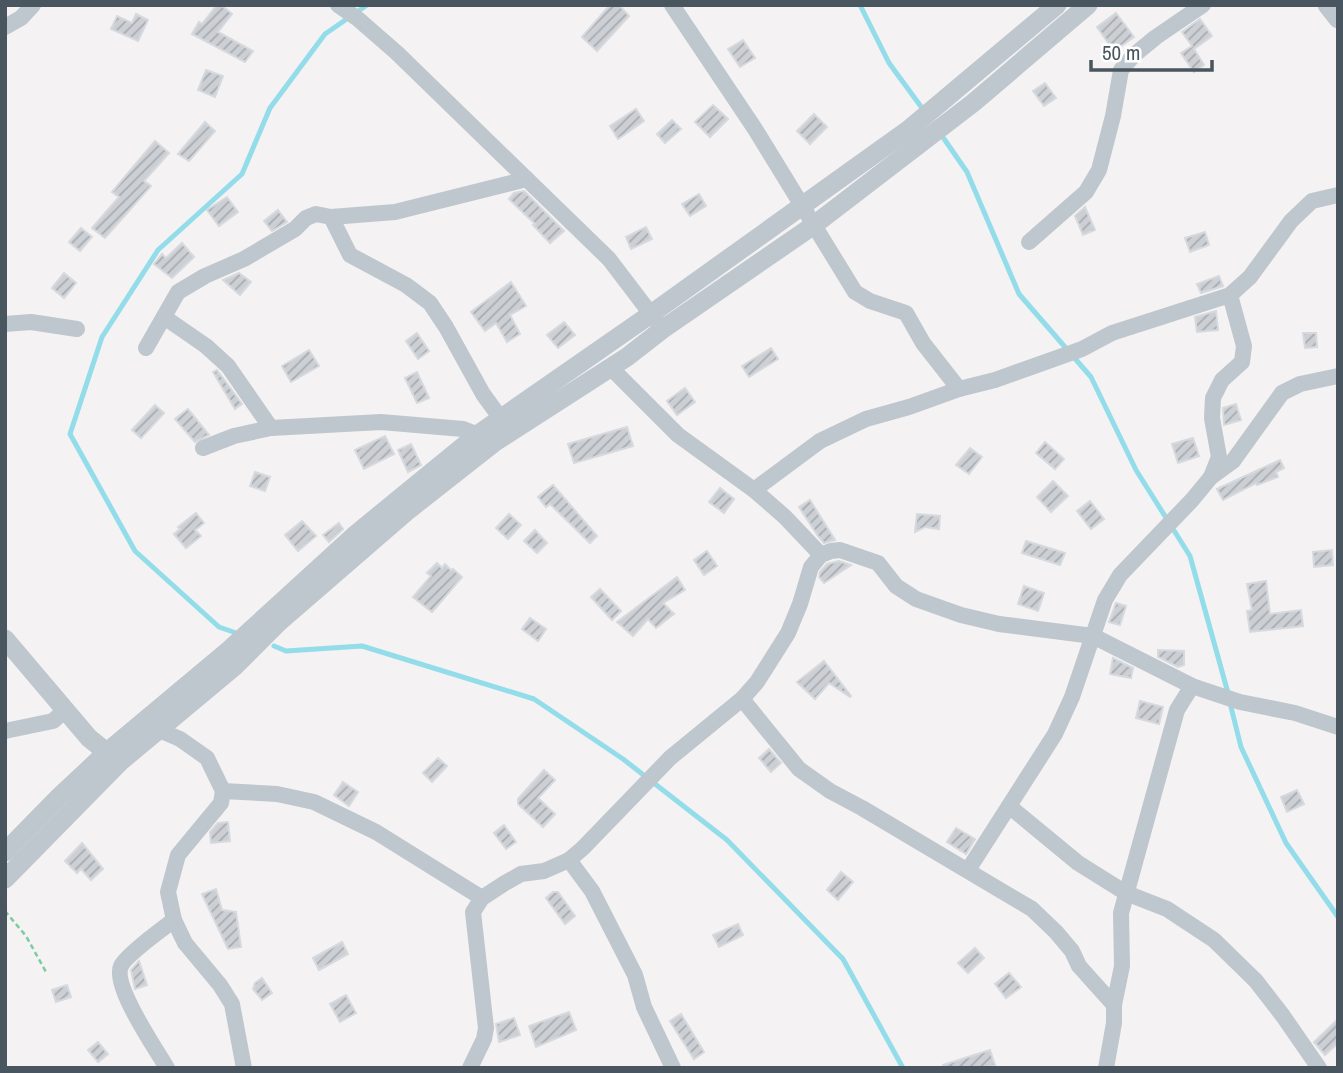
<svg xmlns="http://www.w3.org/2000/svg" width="1343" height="1073" font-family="'Archivo Narrow',sans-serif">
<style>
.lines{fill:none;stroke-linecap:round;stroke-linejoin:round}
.stream{stroke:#93dce9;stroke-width:5}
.building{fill:url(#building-hatch);stroke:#d6d9dd;stroke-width:2}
.path{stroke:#7dcba0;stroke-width:2.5;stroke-dasharray:5 3.5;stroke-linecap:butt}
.minor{stroke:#bec7cd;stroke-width:16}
.tertiary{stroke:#bec7cd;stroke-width:19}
</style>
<defs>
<pattern id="building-hatch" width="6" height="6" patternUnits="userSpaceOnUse" patternTransform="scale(1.75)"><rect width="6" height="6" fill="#cccfd4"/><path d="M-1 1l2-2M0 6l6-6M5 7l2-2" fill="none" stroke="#a8abaf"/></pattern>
</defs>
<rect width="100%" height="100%" fill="#f4f2f2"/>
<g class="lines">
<g class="stream">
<path d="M860,5L889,63L922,108"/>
<path d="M940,133L967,172L1019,294L1091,377L1136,470L1190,556L1228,693"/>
<path d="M239,634L219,627L135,551L70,434L102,337L158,250L242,174L270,108L325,34L367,5"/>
<path d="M274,646L286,651L362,646L534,699L623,759L727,840L843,959L903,1068"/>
<path d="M1230,703L1241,747L1286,843L1338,917"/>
</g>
</g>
<g class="building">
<path d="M217,5H221L232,14L218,32L253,51L245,62L192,34L199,22L202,24Z"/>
<path d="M610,5H619L629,16L597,51L582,37Z"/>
<path d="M1116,13L1134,37L1114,51L1097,27Z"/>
<path d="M136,14L148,20L138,41L111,29L117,16L132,23Z"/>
<path d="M1200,19L1212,36L1194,49L1204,65L1194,72L1181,53L1192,46L1182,32Z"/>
<path d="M743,40L755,58L740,67L728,49Z"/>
<path d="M206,70L223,76L215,97L198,90Z"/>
<path d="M1045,83L1056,98L1044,106L1033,91Z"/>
<path d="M713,105L728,119L710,137L695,122Z"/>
<path d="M636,109L644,121L618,139L610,126Z"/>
<path d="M814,114L827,127L810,144L797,131Z"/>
<path d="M672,120L681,129L665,143L657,134Z"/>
<path d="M205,122L215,131L189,161L178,154Z"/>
<path d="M155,141L169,153L144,181L151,186L105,238L92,228L119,197L112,192Z"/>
<path d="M524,191L564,231L550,243L533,225L535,224L509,199L514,193Z"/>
<path d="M699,194L706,206L690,216L682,204Z"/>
<path d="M227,197L238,212L219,226L207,210Z"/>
<path d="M1085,207L1095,230L1083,235L1075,216Z"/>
<path d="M278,210L287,222L272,231L264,221Z"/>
<path d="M646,227L652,239L631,249L626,237Z"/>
<path d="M81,228L92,237L80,251L69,242Z"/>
<path d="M1205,232L1209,245L1190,252L1185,238Z"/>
<path d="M182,243L194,257L172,278L154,264L162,254L166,258Z"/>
<path d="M64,273L76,283L64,298L52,288Z"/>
<path d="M239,273L251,282L240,295L223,280Z"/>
<path d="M1219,276L1223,286L1201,293L1197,284Z"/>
<path d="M511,282L526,306L510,315L520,334L507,342L496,323L485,331L471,312Z"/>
<path d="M1216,311L1218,330L1197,332L1195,317Z"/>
<path d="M564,322L575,335L558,348L547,335Z"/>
<path d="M417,333L429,351L418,359L406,341Z"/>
<path d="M1303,333H1316L1317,347L1305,348Z"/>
<path d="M771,348L778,359L749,377L742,366Z"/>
<path d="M309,350L319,366L291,382L282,366Z"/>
<path d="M217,370L242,404L235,409L213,372Z"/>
<path d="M417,372L429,398L417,403L405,378Z"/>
<path d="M685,388L695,402L677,415L667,401Z"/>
<path d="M1236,404L1241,420L1224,425L1223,408Z"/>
<path d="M155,405L164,413L141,438L132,430Z"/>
<path d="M188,409L209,435L195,442L175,419Z"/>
<path d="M627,427L633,446L574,463L568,444Z"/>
<path d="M385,436L394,454L364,469L355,450Z"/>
<path d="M1193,438L1199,456L1178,463L1172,444Z"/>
<path d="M1045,442L1064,459L1055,469L1036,453Z"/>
<path d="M411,444L421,465L408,472L398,450Z"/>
<path d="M970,448L982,457L969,474L956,465Z"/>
<path d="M1280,460L1284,468L1276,472L1278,477L1257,485L1256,483L1223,500L1217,489Z"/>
<path d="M255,472L270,477L265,491L250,486Z"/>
<path d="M1053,481L1068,496L1051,512L1037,497Z"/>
<path d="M553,485L597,536L590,543L550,504L546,507L538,497Z"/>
<path d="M720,488L734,499L724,513L709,502Z"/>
<path d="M810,500L835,540L824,543L818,536L799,507Z"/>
<path d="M1090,501L1104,519L1091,529L1077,511Z"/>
<path d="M196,513L204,523L195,530L201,536L186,548L174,534L180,529L178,527Z"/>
<path d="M509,514L521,525L508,539L496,528Z"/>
<path d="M917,514L940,516L939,529L925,527L915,532Z"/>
<path d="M302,521L316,536L298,551L285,535Z"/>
<path d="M339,523L343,529L329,542L323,535Z"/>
<path d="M535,530L547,543L537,553L524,541Z"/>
<path d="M1026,541L1065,553L1060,565L1022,553Z"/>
<path d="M1332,550L1333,565L1314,567L1313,552Z"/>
<path d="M707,551L717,566L704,575L694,560Z"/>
<path d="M839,561L851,565L824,583L819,577L820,572L827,564Z"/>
<path d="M437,563L442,568L445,564L451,570L453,569L462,577L432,612L413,597L431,576L427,573Z"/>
<path d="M677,577L685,590L663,603L674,614L656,628L648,619L633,636L617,622Z"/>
<path d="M1266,581L1270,614L1301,610L1303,626L1250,632L1247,611L1252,610L1247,584Z"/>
<path d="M1024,586L1044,593L1038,611L1018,604Z"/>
<path d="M600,589L621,611L612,620L591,597Z"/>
<path d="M1116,603L1126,606L1120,625L1109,622Z"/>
<path d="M530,618L546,629L538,641L522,629Z"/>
<path d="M1158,650L1184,651V665L1178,667L1158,657Z"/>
<path d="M1113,658L1133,668L1131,678L1110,674Z"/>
<path d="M824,661L851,696L850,697L829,683L815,699L797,682Z"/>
<path d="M1140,701L1163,707L1159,724L1136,718Z"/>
<path d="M769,749L781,763L771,772L759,758Z"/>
<path d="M438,758L447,766L432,782L423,773Z"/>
<path d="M544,770L555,780L538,798L555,814L543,827L518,804V799Z"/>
<path d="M343,782L358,792L349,806L334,795Z"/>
<path d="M1297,790L1304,804L1287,812L1281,797Z"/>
<path d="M228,822L230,841L211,843L210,832L218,823Z"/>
<path d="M504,825L516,842L506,849L494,833Z"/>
<path d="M956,828L975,839L966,854L947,842Z"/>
<path d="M82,843L103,869L91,880L81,869L77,873L65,861Z"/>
<path d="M841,872L853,882L838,900L827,890Z"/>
<path d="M216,889L222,910L236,912L241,947L228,949L202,894Z"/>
<path d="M553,892H558L575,916L565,924L546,898Z"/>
<path d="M738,924L743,935L719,947L713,935Z"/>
<path d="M342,942L348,954L319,970L313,958Z"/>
<path d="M975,948L984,958L968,973L958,963Z"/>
<path d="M139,961L147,985L135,989L131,970Z"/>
<path d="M1009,973L1021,987L1006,998L995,984Z"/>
<path d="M262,978L272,993L262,1000L253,989L255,983Z"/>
<path d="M67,985L71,997L56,1002L52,990Z"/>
<path d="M346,995L356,1013L340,1022L330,1004Z"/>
<path d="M569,1012L576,1030L536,1047L529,1026Z"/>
<path d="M681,1014L704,1052L694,1059L670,1021Z"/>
<path d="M514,1018L520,1035L499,1042L496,1024Z"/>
<path d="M1338,1019V1043L1325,1055L1314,1042Z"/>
<path d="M98,1042L108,1054L98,1062L88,1050Z"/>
<path d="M990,1050L995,1065L985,1068H944L943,1065Z"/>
</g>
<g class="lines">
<path class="path" d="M5,911L26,936L46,972"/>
<g class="minor">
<path d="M338,5L358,19L397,53L609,259L657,322"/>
<path d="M672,5L755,129L855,292L870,301L906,313L923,343L959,389"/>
<path d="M5,27L21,18L33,5"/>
<path d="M331,217L350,255L406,285L430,303L446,327L483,394L507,427"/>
<path d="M1029,242L1086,192L1099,170L1113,116L1121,70L1134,55L1156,37L1203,5"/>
<path d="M164,317L206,346L228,366L271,428"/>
<path d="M5,324L31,322L77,329"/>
<path d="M146,348L178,292L205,276L244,259L295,229L306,218L316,214L331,217L395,212L527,179"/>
<path d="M610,367L678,435L754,490L785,517L821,555"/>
<path d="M203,448L234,436L271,428L381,422L463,429L486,438"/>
<path d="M1211,477L1233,461L1282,393L1300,384L1338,376"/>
<path d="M754,490L820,441L866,419L909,407L959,389L995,380L1082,349L1112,333L1230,295L1250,277L1291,221L1312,201L1338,195"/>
<path d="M742,699L799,769L830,791L862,808L1032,909L1056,932L1072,951L1079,966L1114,1005"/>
<path d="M159,730L180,739L207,758L223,791L221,803L178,855L168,892L174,920L185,943L220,985L232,1004L244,1068"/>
<path d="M5,731L53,721L64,711"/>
<path d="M223,791L277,794L314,802L376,832L482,898"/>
<path d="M1009,806L1078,863L1126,893L1167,909L1214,940L1256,981L1283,1016L1319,1068"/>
<path d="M569,860L592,891L635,975L644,1007L673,1068"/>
<path d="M968,870L1055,734L1072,697L1105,600L1120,575L1192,500L1211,477L1219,457L1212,418L1213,398L1222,380L1242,362L1244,346L1230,295"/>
<path d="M167,1068C156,1049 112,986 121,966C126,955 162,929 174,920"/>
<path d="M470,1068L484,1039L486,1028L473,912L482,898L505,883L521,874L544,871L569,860L583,848L670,758L742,699L757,682L788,633L800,604L811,567L821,555L831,551L840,550L878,563L896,586L916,599L961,615L999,624L1093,636L1192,686L1240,702L1295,713L1338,727"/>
<path d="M1106,1068L1114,1023V1005L1122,966L1121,913L1177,710L1192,686"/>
</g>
<g class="tertiary">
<path d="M1327,5L1338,19"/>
<path d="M5,639L89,738L115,759"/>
<path d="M5,852L59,797L107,752L229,650L356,534L477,435L651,314L908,130L1057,5"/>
<path d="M5,879L120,762L234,667L279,622L406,512L495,442L627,357L663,329L814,225L973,103L1088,5"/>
</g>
</g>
<rect width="1343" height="1073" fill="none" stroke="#4a565f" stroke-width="14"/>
<path d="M1091 60v10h121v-10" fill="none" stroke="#4a565f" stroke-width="3.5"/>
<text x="1102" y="60" font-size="21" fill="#4a565f" stroke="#ffffff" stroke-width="5" paint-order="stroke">50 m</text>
</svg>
